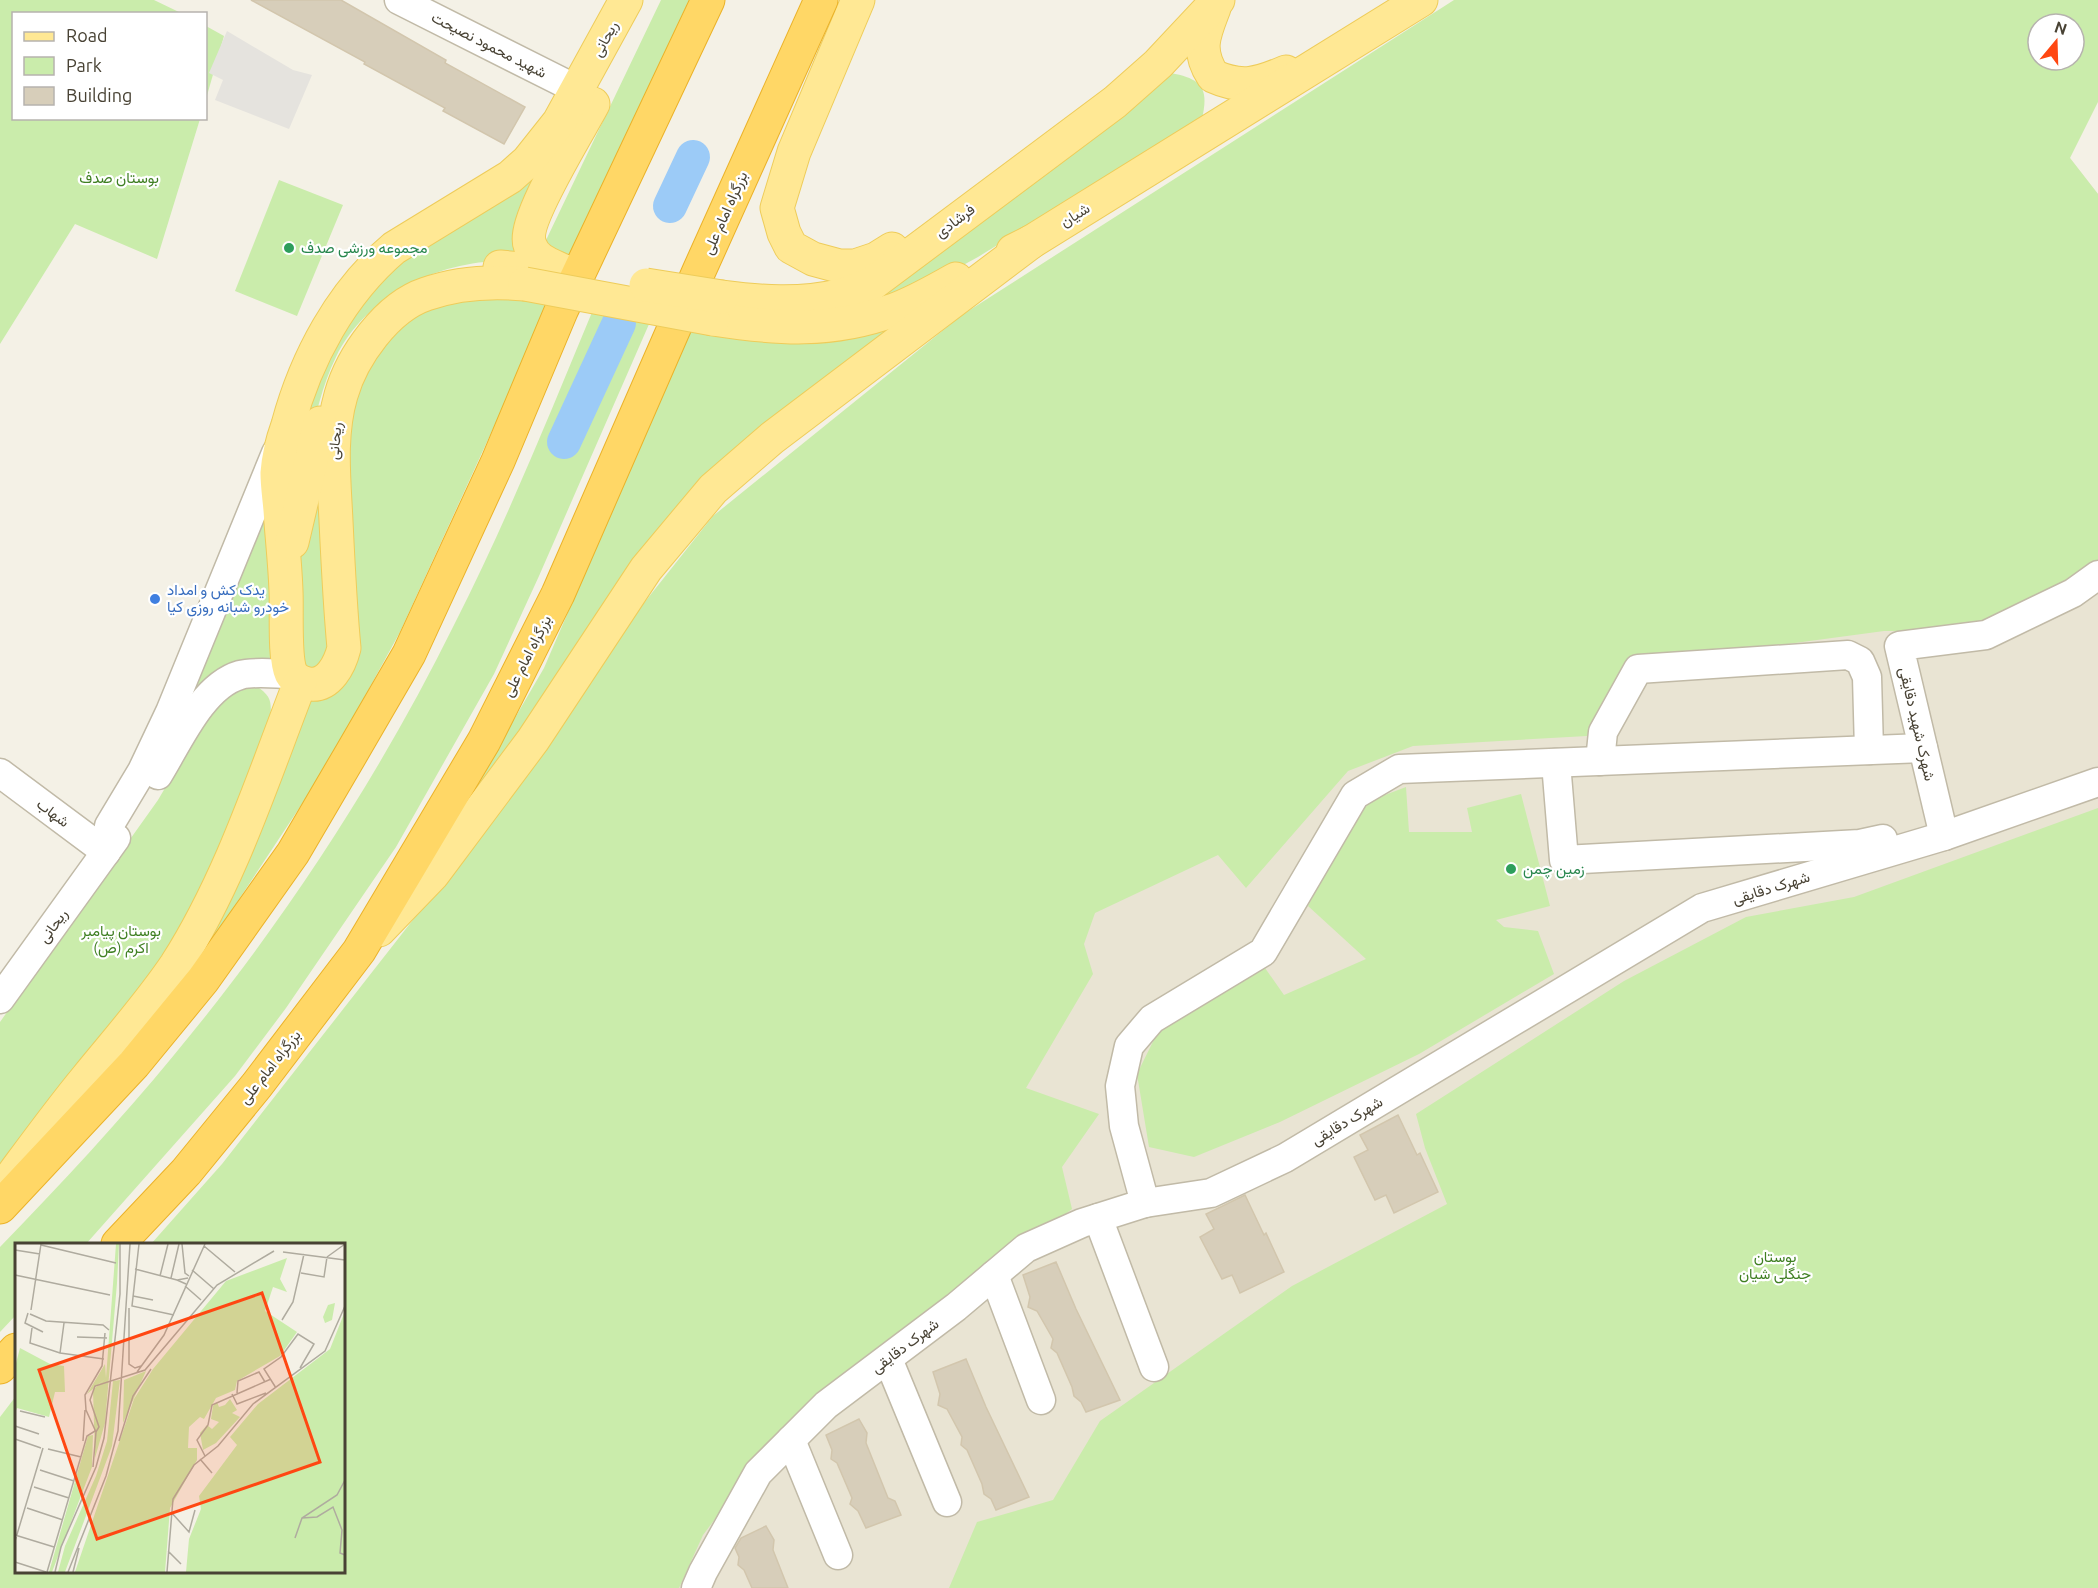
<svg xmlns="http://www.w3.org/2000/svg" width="2098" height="1588" font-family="Ubuntu,Vazirmatn,sans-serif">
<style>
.residential{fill:#e9e4d3}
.green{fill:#caecab;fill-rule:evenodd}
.parking{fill:#e5e3de}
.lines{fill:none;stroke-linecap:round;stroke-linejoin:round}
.river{stroke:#9ccbf7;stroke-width:34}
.building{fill:#d7ceba;stroke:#d2c6ad;stroke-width:1.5}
.minor-casing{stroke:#c1baa7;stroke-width:31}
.major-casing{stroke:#eecc5a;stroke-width:35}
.highway-casing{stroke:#ebb229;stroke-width:35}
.minor{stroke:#fff;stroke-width:28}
.major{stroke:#ffe894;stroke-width:33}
.highway{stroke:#ffd766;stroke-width:33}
.major-bridge-casing{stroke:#eecc5a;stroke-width:35;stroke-linecap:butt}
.major-bridge{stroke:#ffe894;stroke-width:33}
.leisure-dot{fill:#2e9e5b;stroke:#fff;stroke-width:2}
.shop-dot{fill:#3f7fe0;stroke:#fff;stroke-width:2}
.labels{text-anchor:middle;stroke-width:4.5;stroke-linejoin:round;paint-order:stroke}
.street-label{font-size:15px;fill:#484234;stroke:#fff}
.park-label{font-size:15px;fill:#3f7f22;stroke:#fff}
.leisure-label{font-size:15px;fill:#27864d;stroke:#fff;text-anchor:start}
.shop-label{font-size:15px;fill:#366cbe;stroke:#fff;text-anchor:start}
.inset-road{fill:none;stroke:#afab9f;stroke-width:1.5}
.view{fill:#ff4712;fill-opacity:0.15;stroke:#ff4712;stroke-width:3}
.inset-edge{fill:none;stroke:#484234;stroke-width:3}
</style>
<rect width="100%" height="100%" fill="#f4f1e6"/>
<path class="residential" d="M2070,158L2098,194V1276L1539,1588H367L635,1259Z"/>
<g class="green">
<path d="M0,0H154L181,13L14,14V118L200,119L157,259L75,224L0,344Z"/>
<path d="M661,0H689L400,632L325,769L226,919L184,976L305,700L333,688L339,465L355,383L393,326L504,261C437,261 366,296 336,357C322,385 315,419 307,450L305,399L370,281L553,147L536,261Z"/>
<path d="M1454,0H2098V102L2070,158L2098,194V563L2072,581L1987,623L1955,631H1884L1629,665L1587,736L1413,746L1348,771L1246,888L1218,855L1095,913L1084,944L1093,974L1026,1088L1099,1114L1062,1167L1072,1209L857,1373L766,1451L703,1535L679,1588H0V1417L16,1396V1572H344V1244H151L222,1164L448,875L617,637L713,516L962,315ZM2038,24H2074V60H2038Z"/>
<path d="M206,26L224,36L206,99Z"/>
<path d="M1171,73C1202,79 1209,88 1202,119L978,257L912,293L886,303L812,309Z"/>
<path d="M279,180L343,205L297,316L235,291Z"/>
<path d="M952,290L798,404L425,872L544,668L691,327Z"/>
<path d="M595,305L653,315L539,576L494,674L396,847L286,1008L235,1076L86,1244H16V1315L0,1332V1247C60,1185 119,1122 174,1055C282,925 379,777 454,625C507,521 550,413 595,305Z"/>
<path d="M319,449L335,650L318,667L309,668L303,663L297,562Z"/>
<path d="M274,494L275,664L174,730Z"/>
<path d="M256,686C274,697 271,705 270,724L184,936L0,1167V1022L158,800L221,693Z"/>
<path d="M1406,787L1409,832H1472L1467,808L1521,794L1550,906L1496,920L1504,927L1538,931L1554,974L1419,1054L1280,1122L1194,1157L1149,1147L1137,1074L1175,997L1251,948L1284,995L1366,959L1308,906L1361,804Z"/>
<path d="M2098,808V1588H949L977,1522L1053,1500L1100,1421L1292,1286L1447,1204L1425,1148L1416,1114L1624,981L1746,917L1854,897Z"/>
</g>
<path class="parking" d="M227,31L293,70L312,75L289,129L215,100L223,80L209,73Z"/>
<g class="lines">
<g class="river">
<path d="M670,206L693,157"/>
<path d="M564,442L619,323"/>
</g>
</g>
<g class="building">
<path d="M251,0H341L446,60L445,63L525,107L504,144L443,111L445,108L364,64L365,62Z"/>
<path d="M1398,1115L1417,1155L1420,1153L1438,1192L1394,1213L1386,1195L1375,1200L1354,1157L1368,1150L1360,1135Z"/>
<path d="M1245,1195L1264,1235L1266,1233L1284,1272L1240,1293L1232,1275L1222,1279L1200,1237L1214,1229L1206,1214Z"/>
<path d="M1056,1262L1076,1309L1120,1400L1086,1412L1081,1402L1074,1396L1072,1387L1057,1353L1051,1348L1053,1339L1037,1311L1028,1307L1030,1297L1023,1275Z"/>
<path d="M966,1359L986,1407L1029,1497L996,1510L991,1499L984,1494L982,1484L967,1450L961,1445L962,1437L947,1409L938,1405L940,1394L933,1372Z"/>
<path d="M859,1419L867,1433L866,1443L888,1498L895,1501L901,1515L866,1528L858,1511L850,1504L852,1498L837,1463L831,1459L832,1450L826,1435Z"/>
<path d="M766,1526L774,1540L773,1550L788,1588H752L744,1570L738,1565L739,1557L735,1548L741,1538Z"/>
</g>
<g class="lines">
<defs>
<g id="minor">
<path d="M399,0L578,90"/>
<path d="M1600,761L1603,732L1638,669L1848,655L1860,661L1867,677L1869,750"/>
<path d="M1556,763L1564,860L1860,844L1883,839"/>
<path d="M0,773L106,852"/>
<path d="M158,775C178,743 202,686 240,675C255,671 276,674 291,674"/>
<path d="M1944,836L1899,646L1986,635L2073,593L2098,575"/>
<path d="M106,852L109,826L142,771L170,712L276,453"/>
<path d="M0,999L116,838"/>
<path d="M1145,1203L1124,1126L1120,1086L1129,1046L1152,1019L1263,952L1355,795L1399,769L1923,748"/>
<path d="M1098,1218L1154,1367"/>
<path d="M994,1275L1041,1400"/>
<path d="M888,1359L947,1502"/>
<path d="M791,1440L838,1555"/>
<path d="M696,1588L703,1572L758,1473L826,1405L956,1307L1026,1248L1082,1223L1145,1203L1211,1193L1285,1158L1702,908L1944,836L2098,782"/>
</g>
<g id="major">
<path d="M858,0L794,152L777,208L784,233L791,247L813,259L839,266H855L876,259L892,249"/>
<path d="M1214,8C1204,34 1196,50 1213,76C1242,89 1258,84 1286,72"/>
<path d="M1013,251L1031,242L1421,0"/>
<path d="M500,267L567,273"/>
<path d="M566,272C552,265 535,261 530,245C521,222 580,129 593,104"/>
<path d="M525,284C493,281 457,283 426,294C387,307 352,356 341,395C329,436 334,479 336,521C338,564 340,606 344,648C340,664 329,687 309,684C302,683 295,680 291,673C284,658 287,610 286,591C285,564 282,537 280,510C279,498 277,485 277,473C278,458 283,439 288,425C306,358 341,293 394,248L510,177L528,161L559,122L626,0"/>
<path d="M722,297C760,302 800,305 838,296C850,293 862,287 873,283L1115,102L1158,64L1218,0"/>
<path d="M713,319C778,329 831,333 894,310C916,302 936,290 956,279"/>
<path d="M292,542L320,423"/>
<path d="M379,930L433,874L533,740L646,569L713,489L772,438L1031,242"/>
<path d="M6,1184C32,1149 58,1113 86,1079C116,1042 149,1005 176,965C231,879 263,778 300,683"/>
</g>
<g id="highway">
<path d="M0,1207L134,1064L203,980L293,853L351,754L409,654L498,461L561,311L708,0"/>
<path d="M118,1244L186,1172L257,1085L359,951L484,741L558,594L699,271L821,0"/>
<path d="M0,1367L16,1350"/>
</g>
</defs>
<use href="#minor" class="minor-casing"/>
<use href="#major" class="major-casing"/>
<use href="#highway" class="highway-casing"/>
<use href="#minor" class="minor"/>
<use href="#major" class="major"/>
<use href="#highway" class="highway"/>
<defs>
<g id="major-bridge">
<path d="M525,284L713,319"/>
<path d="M646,285L722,297"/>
</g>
</defs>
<use href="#major-bridge" class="major-bridge-casing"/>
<use href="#major-bridge" class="major-bridge"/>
</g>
<g class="leisure-dot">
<circle cx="289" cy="248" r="6"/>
<circle cx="1511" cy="869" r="6"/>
</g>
<circle class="shop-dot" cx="155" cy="599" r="6"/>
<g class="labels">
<g class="street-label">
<text transform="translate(605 39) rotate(-62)" y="5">ریحانی</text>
<text transform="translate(489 45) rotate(27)" y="5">شهید محمود نصیحت</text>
<text transform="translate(725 213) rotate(-66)" y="5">بزرگراه امام علی</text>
<text transform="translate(1075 215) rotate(-32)" y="5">شیان</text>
<text transform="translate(955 221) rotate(-37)" y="5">فرشادی</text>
<text transform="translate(335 441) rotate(-85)" y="5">ریحانی</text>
<text transform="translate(527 656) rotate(-63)" y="5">بزرگراه امام علی</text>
<text transform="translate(1917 724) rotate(77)" y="5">شهرک شهید دقایقی</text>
<text transform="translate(53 813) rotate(37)" y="5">شهاب</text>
<text transform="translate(1771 888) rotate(-17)" y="5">شهرک دقایقی</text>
<text transform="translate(53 926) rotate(-54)" y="5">ریحانی</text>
<text transform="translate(270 1067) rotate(-52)" y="5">بزرگراه امام علی</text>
<text transform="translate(1347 1121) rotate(-31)" y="5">شهرک دقایقی</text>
<text transform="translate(905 1346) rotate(-37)" y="5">شهرک دقایقی</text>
</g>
<g class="park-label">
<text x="119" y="183">بوستان صدف</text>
<text x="121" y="936">بوستان پیامبر<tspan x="121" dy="17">اکرم (ص)</tspan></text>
<text x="1775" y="1262">بوستان<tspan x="1775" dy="17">جنگلی شیان</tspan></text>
</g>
<g class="leisure-label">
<text x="301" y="253">مجموعه ورزشی صدف</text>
<text x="1523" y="874">زمین چمن</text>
</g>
<g class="shop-label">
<text x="167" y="595">یدک کش و امداد<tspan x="167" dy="17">خودرو شبانه روزی کیا</tspan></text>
</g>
</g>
<g transform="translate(15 1243)">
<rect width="330" height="330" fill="#f4f1e6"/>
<path d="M101,1H104L102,40L90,180L80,215L78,147L90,136L72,151L90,121L91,135ZM272,15L265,36L272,49L258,44L250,68L282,89L265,113L222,138L220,147L201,155L189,176L185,174L174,184L173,205H182V217L155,265L150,329H60L119,156L138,126L211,38ZM320,60L317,77L310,80L308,74L313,62ZM330,68V329H171L174,296L186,266L184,253L222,202L215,194L243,161L315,106ZM5,105L35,121L49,123L50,149H40L34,174L2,165L0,170V124ZM131,128L108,180L109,137ZM105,137L97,203L50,329H43L50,303L81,233L92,198L98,138ZM215,156L222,167L217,170L225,174L201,200L188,207L185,190L192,182L197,186L204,179L196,176L198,163L202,159L204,164L210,162ZM78,192L77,224L37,329H34L73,193Z" fill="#caecab"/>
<path class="inset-road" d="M124,1L117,63L159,72M167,1L170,30L174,33M26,2L101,20M189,3L220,29M0,7L25,11M268,9L330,17M312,14L330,1M120,26L162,37M177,27L199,46M286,30L309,34L312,14M0,32L95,52M145,33L153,1M156,35L164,1M171,41L162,37L173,35M170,43L186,57M118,53L138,57M114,65V121L120,125L126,123M16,67L26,1M13,70L10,80L28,89M15,71L31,78L88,82L94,87M267,77L278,59L289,11M17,85L15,100L45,110L89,116M90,90L87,123L70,152L71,167L81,189L84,184L75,157L80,143L130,127L202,42L259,8M62,94L92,95M45,110L49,80M122,129L149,92L190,1M261,145L249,126L266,114L283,91L299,101L285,125M222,150L223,138L244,129L250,139M217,151L222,161L251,150M5,168L30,174M0,183L24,191M0,196L26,205M68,198L70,167M104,198L118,153L136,126M33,206L66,214M190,213L182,197L193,182L197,162L256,136M185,216L197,230M78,224L81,189M25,227L59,238M19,244L54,255M12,265L48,277M156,269L174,289L180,267M287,275L302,274L318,264L327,287L325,310L330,312M0,292L39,304M280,295L287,275L322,252L330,237M0,298L28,205M153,308L166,321M0,319L31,329M32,329L72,193L80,188M40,329L46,304L81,224L89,195L105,51V1M53,329L91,233L103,188L115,1M58,329L64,305M152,329L158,256L179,222L203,203L238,161L310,108L330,63"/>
<path class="view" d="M247,50L305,219L82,296L24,127Z"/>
<rect width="330" height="330" class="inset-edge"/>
</g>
<rect x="12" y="12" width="195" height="108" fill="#ffffff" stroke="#b6b3ae" stroke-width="1.5"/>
<rect x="24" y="32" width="30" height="9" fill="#ffe894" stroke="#b6b3ae" stroke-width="1.5"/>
<text x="66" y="42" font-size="18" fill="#484234">Road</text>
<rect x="24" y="57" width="30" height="18" fill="#caecab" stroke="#b6b3ae" stroke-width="1.5"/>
<text x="66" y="72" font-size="18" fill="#484234">Park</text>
<rect x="24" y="87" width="30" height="18" fill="#d7ceba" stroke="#b6b3ae" stroke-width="1.5"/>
<text x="66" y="102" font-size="18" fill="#484234">Building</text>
<g transform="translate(2056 42) rotate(19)"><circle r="28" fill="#ffffff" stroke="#b6b3ae" stroke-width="1.5"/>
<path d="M0-4.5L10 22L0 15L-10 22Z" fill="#ff4712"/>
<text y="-9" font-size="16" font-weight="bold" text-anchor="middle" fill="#484234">N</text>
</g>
</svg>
